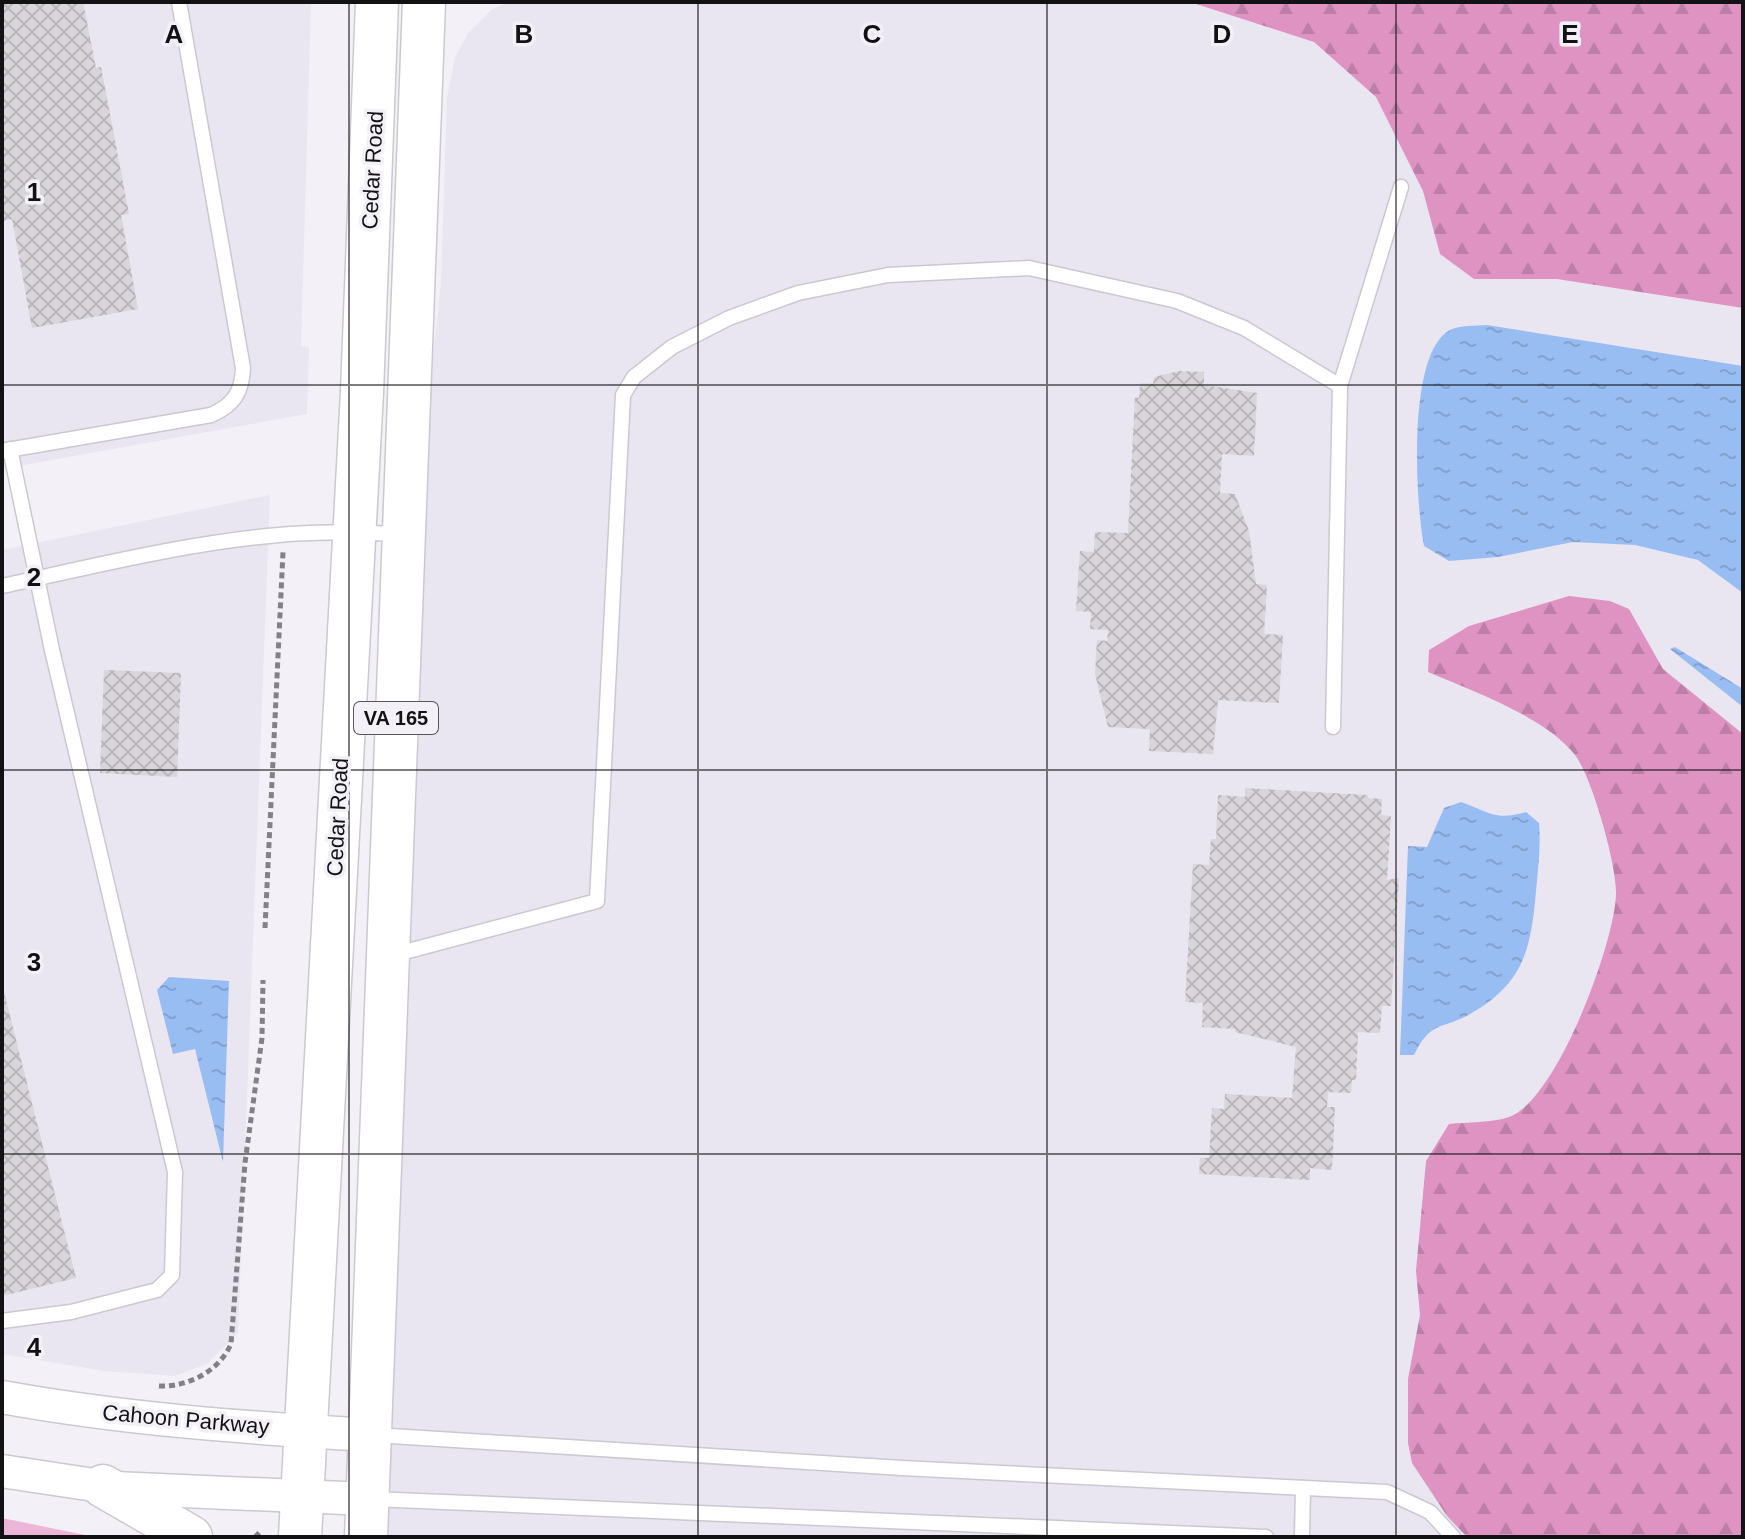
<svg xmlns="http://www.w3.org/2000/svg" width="1745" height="1539" font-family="Helvetica,sans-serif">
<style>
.built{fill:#e9e5f1}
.green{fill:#edb6d8}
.forest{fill:url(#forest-firs)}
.water{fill:url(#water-ripples)}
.building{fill:url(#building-cross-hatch)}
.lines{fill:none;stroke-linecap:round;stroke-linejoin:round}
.service-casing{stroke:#cbc9cf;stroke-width:17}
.tertiary-casing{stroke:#cbc9cf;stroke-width:35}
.primary-casing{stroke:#cbc9cf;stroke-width:45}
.path{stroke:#828185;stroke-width:5;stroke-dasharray:6 4;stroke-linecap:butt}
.service{stroke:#fff;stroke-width:14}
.tertiary{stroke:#fff;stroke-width:32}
.primary{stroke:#fff;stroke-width:42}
.grid{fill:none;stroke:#121214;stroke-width:2;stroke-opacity:0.55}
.labels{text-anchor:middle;stroke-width:7;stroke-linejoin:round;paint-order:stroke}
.shield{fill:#f3f1f7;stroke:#565558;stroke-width:2}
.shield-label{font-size:20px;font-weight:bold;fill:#121214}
.street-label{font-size:22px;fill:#121214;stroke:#f3f1f7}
.grid-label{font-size:26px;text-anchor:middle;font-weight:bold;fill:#121214;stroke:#f3f1f7;stroke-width:7;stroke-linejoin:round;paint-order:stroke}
</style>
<defs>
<pattern id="forest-firs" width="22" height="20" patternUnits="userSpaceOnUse" patternTransform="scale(2)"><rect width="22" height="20" fill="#de93c3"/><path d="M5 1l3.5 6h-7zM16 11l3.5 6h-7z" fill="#bd7ea7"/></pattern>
<pattern id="water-ripples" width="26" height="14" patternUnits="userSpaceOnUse" patternTransform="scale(2)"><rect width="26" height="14" fill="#98bdf3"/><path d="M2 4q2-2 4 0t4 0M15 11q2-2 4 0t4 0" fill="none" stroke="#82a1cf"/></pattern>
<pattern id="building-cross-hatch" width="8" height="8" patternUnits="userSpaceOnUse" patternTransform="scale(2)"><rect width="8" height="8" fill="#d9d5da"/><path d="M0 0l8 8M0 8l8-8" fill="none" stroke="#b9b6ba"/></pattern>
</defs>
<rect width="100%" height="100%" fill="#f3f1f7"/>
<g class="built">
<path d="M2,2H311L301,346L309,347L307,414L2,469Z"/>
<path d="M509,2H1743V1537H385L420,478L441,283L447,98L455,57L469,32L491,10Z"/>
<path d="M270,495L238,1333L207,1364L175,1376L105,1371L2,1354V550Z"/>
</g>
<path class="green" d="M2,1518L95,1537H2Z"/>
<g class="forest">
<path d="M1190,2H1743V308L1557,279H1474L1440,254L1423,191L1376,97L1314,42Z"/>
<path d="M1569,596L1610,601L1629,609L1663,669L1743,734V1537H1467L1447,1516L1412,1463L1408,1443V1379L1420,1315L1416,1271L1426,1161L1449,1124C1467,1122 1492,1123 1509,1117C1557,1100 1615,942 1616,894C1617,866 1592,777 1575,755C1546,717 1472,691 1428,672L1429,650L1469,626Z"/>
</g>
<g class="water">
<path d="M1487,325L1743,366V593L1698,560L1635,545L1573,542L1498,557L1449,561L1424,546C1416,505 1406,353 1450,330C1459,325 1477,326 1487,325Z"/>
<path d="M1675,647L1743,689V707L1670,649Z"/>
<path d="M1461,802C1490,812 1494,821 1526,812L1539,823C1541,846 1538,868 1536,891C1531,947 1525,983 1470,1014C1442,1030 1431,1020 1414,1055H1400L1408,846L1427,847L1444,808Z"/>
<path d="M169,977L229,981L223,1162L195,1049L173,1054L157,990Z"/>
</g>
<g class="building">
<path d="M2,2H83L96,68L101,67L129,214L121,215L138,309L32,328L12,219L2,221Z"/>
<path d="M1179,371L1204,372V385L1257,393L1254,456L1222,454L1220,493L1235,494L1249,531L1256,584L1267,585L1264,634L1283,635L1279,703L1218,700L1213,754L1149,751L1150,729L1108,727L1095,674L1097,640L1107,641L1108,630L1090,629L1091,612L1076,611L1080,551L1094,552L1095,532L1128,533L1135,397L1139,398L1140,383L1153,384L1154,377Z"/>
<path d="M104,670L181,673L177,777L100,773Z"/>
<path d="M1245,788L1368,795V798L1382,799L1381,815L1391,816L1387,880L1399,878L1391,1006H1382L1380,1033L1358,1032L1356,1080H1352L1351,1093L1328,1092L1327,1107H1335L1332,1170L1310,1168V1180L1199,1174L1200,1158H1209L1212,1108L1224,1109L1225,1094L1292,1098L1296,1047L1235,1032V1029L1202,1027L1203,1003L1185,1002L1193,864L1209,865L1211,839H1216L1218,795L1245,797Z"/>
<path d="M2,984L76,1278L2,1296Z"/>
</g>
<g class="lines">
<defs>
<g id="service">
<path d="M1340,386L1401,187"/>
<path d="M2,451L211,415C234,405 242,392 243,368L179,2"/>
<path d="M2,586C94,566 186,543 279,535C320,531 361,533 402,534"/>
<path d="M393,955L597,901L623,395L634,377L672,347L729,318L798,293L888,275L1029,268L1177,301L1244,328L1340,386L1333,727"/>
<path d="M2,1321L71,1312L157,1290L172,1275L175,1172L52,650L10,449"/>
<path d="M375,1435L902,1468L1387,1492L1430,1512L1453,1537"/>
<path d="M372,1499L1266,1537"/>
<path d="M1302,1537L1303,1488"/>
</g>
<g id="tertiary">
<path d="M2,1397C123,1419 248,1428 370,1435"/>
<path d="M2,1471L114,1488L367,1499"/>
</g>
<g id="primary">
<path d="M103,1486L191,1537"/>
<path d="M300,1537L362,392L377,2"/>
<path d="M366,1537L424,2"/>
</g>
</defs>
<use href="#service" class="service-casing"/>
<use href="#tertiary" class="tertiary-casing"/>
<use href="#primary" class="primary-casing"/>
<g class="path">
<path d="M265,928L283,552"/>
<path d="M159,1386C189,1387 219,1371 231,1344L245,1163L262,1038L263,980"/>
<path d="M255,1537L262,1530"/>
</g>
<use href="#service" class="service"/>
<use href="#tertiary" class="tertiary"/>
<use href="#primary" class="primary"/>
</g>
<path class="grid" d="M349,2V1537M698,2V1537M1047,2V1537M1396,2V1537M2,385H1743M2,770H1743M2,1154H1743"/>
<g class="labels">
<rect class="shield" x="354" y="702" width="84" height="32" rx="6"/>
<g class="shield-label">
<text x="396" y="725">VA 165</text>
</g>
<g class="street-label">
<text transform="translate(372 170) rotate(-87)" y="8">Cedar Road</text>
<text transform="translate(337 817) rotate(-87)" y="8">Cedar Road</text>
<text transform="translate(186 1419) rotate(5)" y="8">Cahoon Parkway</text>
</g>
</g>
<g class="grid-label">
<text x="174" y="43">A</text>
<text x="524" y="43">B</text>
<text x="872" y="43">C</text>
<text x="1222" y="43">D</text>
<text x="1570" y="43">E</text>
<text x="34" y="201">1</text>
<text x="34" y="586">2</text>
<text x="34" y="971">3</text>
<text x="34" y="1356">4</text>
</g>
<rect width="1745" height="1539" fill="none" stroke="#121214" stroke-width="8"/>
</svg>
